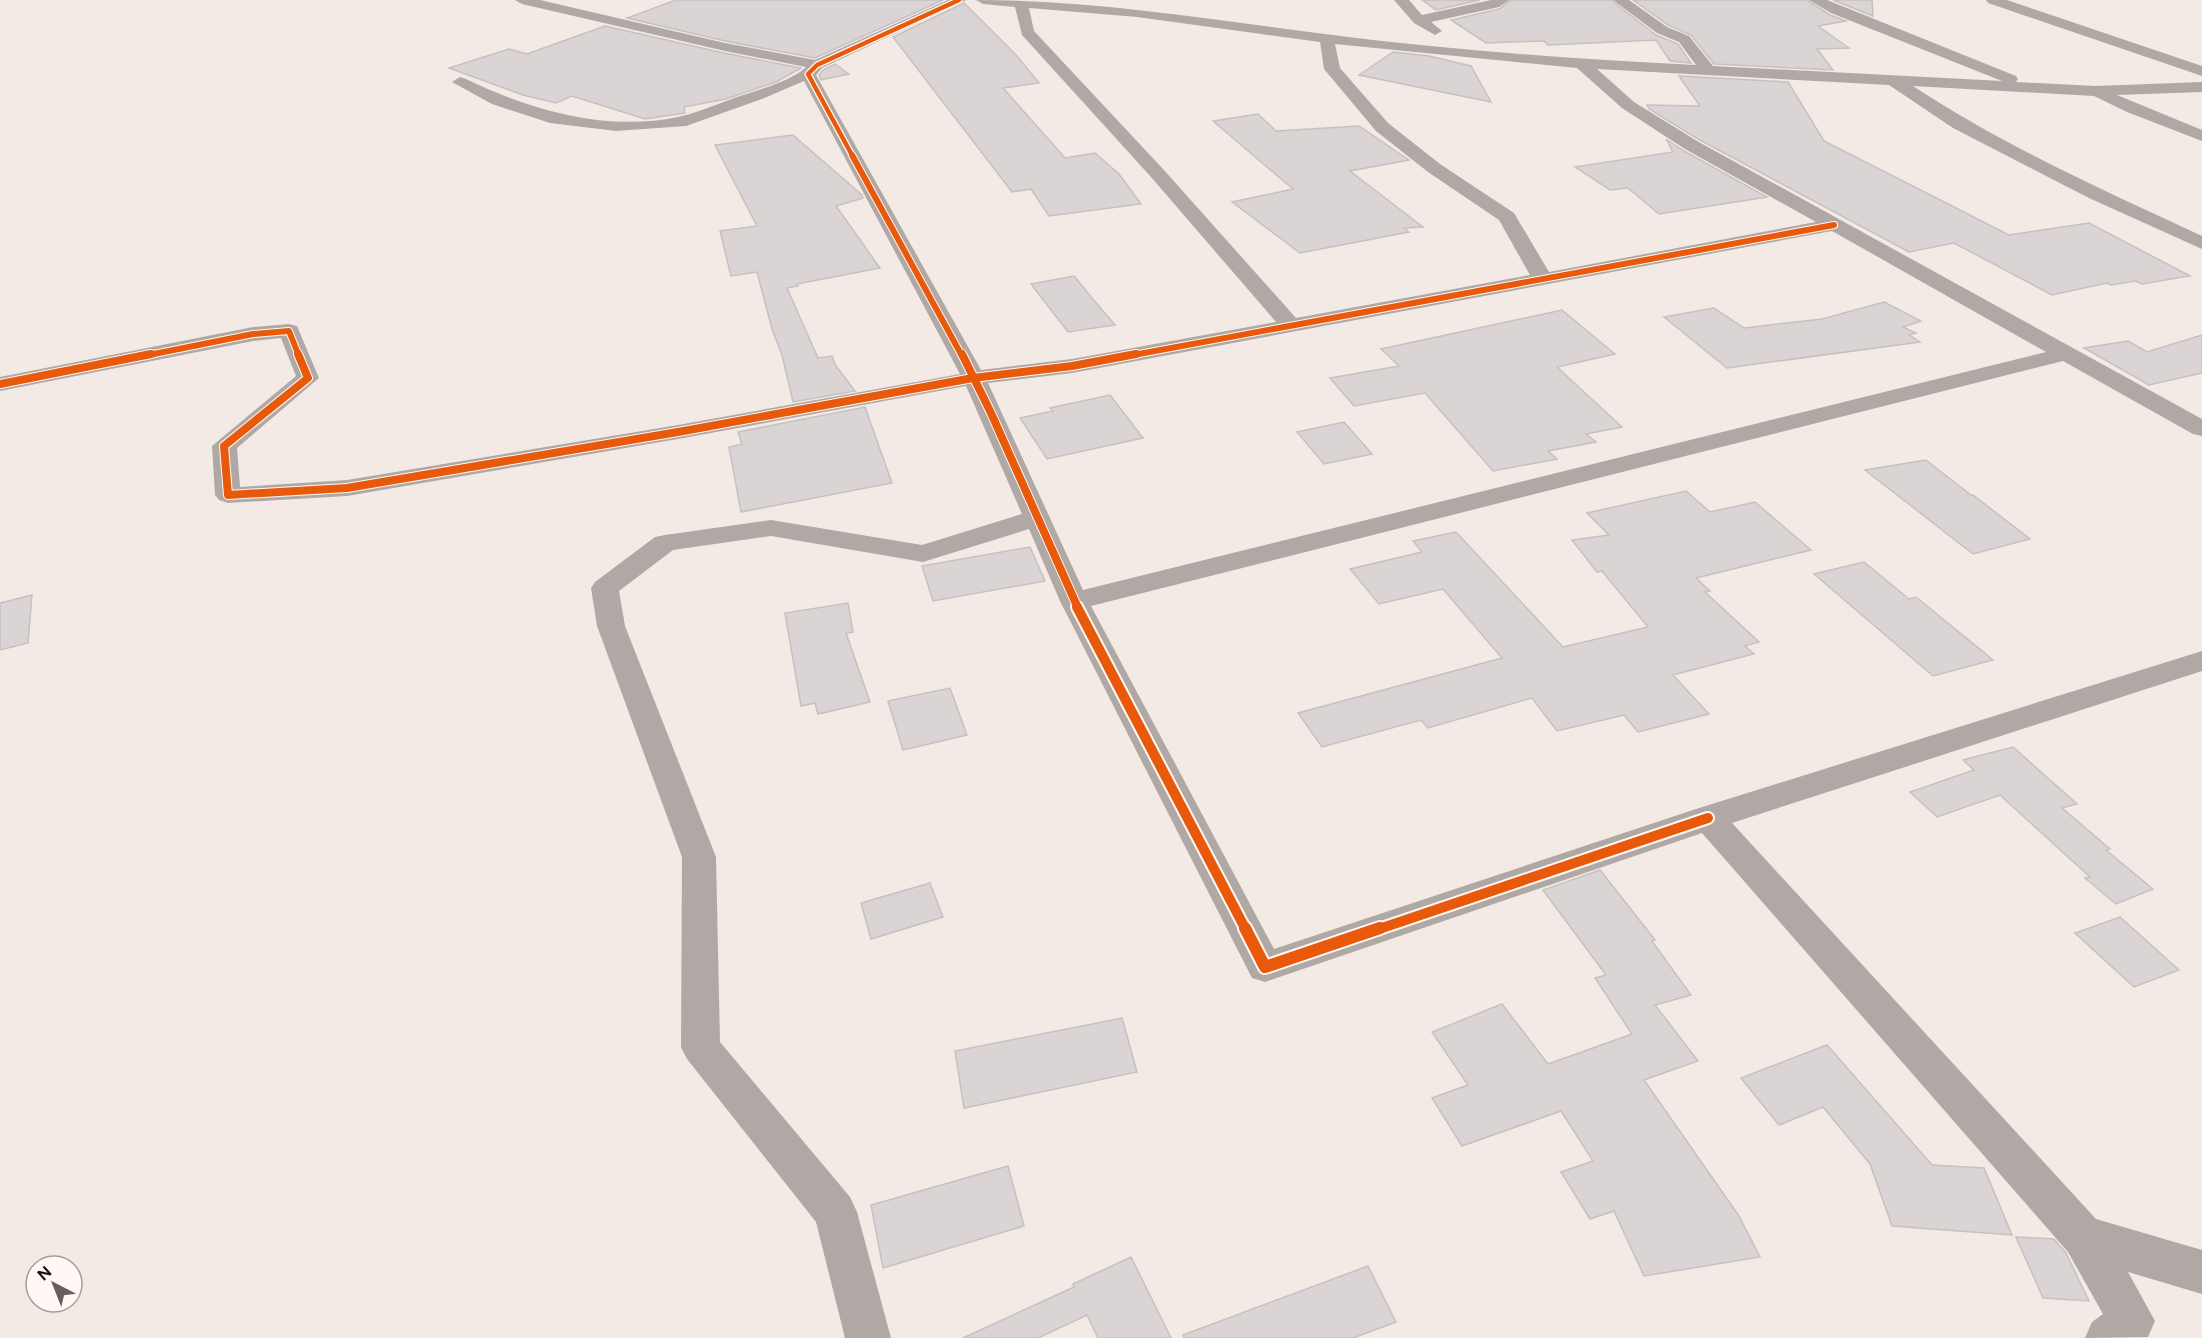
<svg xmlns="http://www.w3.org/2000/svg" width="2202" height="1338" font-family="Figtree,sans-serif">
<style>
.building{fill:#dad4d5;stroke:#c6c1c1;stroke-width:1.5}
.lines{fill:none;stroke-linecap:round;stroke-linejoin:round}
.minor{fill:#b0a8a4;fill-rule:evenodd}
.cycleway-far4-casing{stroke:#fff8f4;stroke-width:7}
.cycleway-far3-casing{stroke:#fff8f4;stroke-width:8}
.cycleway-far2-casing{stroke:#fff8f4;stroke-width:10}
.cycleway-far1-casing{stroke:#fff8f4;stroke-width:14}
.cycleway-casing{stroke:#fff8f4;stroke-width:16}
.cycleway-far4{stroke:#e8590c;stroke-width:4.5}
.cycleway-far3{stroke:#e8590c;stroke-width:6}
.cycleway-far2{stroke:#e8590c;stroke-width:8}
.cycleway-far1{stroke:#e8590c;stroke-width:10}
.cycleway{stroke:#e8590c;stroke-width:12}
</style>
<rect width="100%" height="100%" fill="#f4eae5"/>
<g class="building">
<path d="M676,0H943L815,58L725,41L627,18Z"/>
<path d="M1422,0H1480L1436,10Z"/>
<path d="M1512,0H1611L1656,35L1678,44L1691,63L1670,61L1656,40L1548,45L1544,41L1486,43L1451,20L1499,9Z"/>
<path d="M1633,0H1807L1830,15L1846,21L1818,26L1849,48L1817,49L1833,70L1714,64L1691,35L1668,25Z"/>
<path d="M1833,0H1872L1873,16Z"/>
<path d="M964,3L1017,56L1039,83L1003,88L1065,158L1095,153L1119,174L1141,204L1049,216L1031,189L1012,192L893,37Z"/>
<path d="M605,26L724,53L801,68L776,82L726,99L684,107L685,113L645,119L572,96L556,103L523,95L449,68L509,49L527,54Z"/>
<path d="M1393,52L1429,56L1471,66L1491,102L1359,75Z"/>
<path d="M835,64L849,74L821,80L819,75L823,70Z"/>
<path d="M1679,76L1788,82L1824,141L2009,235L2089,223L2190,276L2142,284L2135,281L2111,285L2107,283L2052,295L1954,243L1909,252L1698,139L1649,109L1647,105L1700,106Z"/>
<path d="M1258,114L1276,131L1359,126L1409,160L1350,171L1423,227L1404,228L1409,232L1300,253L1232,202L1293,189L1213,121Z"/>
<path d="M793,135L862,195L863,198L836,206L880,268L797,284L798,286L787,288L818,358L832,356L836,366L855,391L793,402L782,355L772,329L757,272L731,276L720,231L757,226L715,145Z"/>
<path d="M1666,139L1684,151L1767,197L1659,214L1628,188L1610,190L1575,167L1673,152Z"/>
<path d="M1074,276L1092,298L1115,325L1068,332L1031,284Z"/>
<path d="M1884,302L1921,321L1903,327L1916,333L1909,335L1920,342L1727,368L1664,317L1714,308L1744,328L1822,319Z"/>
<path d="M1562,310L1615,354L1557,367L1622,427L1586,434L1596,442L1548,451L1557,459L1493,471L1425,393L1354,406L1330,378L1399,366L1381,349Z"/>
<path d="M2202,335V373L2149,385L2084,348L2128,341L2147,352Z"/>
<path d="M1110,395L1143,438L1047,459L1020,418L1053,411L1050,408Z"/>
<path d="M865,407L892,483L741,512L729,447L742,444L738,432Z"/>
<path d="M1344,422L1372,454L1324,464L1297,432Z"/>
<path d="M1926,460L1971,495H1973L2030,539L1973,554L1865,470Z"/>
<path d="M1686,491L1710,512L1755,502L1811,550L1696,578L1710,591L1705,592L1759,642L1745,646L1754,654L1673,675L1709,714L1638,732L1624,715L1557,731L1532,698L1428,728L1421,720L1322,747L1298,713L1502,658L1443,589L1379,604L1350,569L1422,552L1413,541L1456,532L1563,647L1648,627L1602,571L1597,572L1572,540L1609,535L1587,513Z"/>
<path d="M1030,547L1045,581L933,601L922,566Z"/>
<path d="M1864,562L1909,599L1916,597L1993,660L1933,676L1814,574Z"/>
<path d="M32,595L28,643L0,650V603Z"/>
<path d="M848,603L853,632L846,633L870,702L818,714L815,703L801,706L785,613Z"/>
<path d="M950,688L967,735L903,750L888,701Z"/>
<path d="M2013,747L2077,804L2062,808L2110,849L2106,850L2153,889L2116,904L2085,878L2090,877L2000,795L1937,817L1910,792L1974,770L1963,760Z"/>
<path d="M1600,870L1655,940L1652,941L1691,995L1655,1005L1698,1061L1644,1080L1739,1216L1760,1257L1644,1276L1614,1211L1590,1219L1561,1172L1593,1161L1561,1111L1462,1146L1432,1098L1468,1085L1432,1032L1502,1004L1548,1064L1632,1034L1595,978L1606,975L1543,890Z"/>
<path d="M930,883L943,917L871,939L861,903Z"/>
<path d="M2120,917L2179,970L2134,987L2075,933Z"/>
<path d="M1122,1018L1137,1072L964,1108L955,1051Z"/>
<path d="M1827,1045L1932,1165L1984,1168L2012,1235L1892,1226L1870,1164L1823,1107L1779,1125L1741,1078Z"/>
<path d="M1008,1166L1024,1226L883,1268L871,1205Z"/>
<path d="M2016,1237L2054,1239L2066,1253L2089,1301L2043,1298Z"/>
<path d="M1131,1257L1171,1338H1098L1087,1315L1038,1338H963L1074,1287L1073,1284Z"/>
<path d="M1368,1266L1396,1322L1353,1338H1184L1183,1335Z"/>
</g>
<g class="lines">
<g class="minor">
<path d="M515,0H540L725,43L815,60L948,0H966L822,68L816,75L981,370L1072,359L1276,322L1151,177L1022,35L1015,7L983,4L976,0C1093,0 1208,19 1325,34C1448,50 1572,59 1696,65L1679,42L1657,33L1613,0H1629L1667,27L1689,36L1713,66L2002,81L1831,13L1809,0H1827L2016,76L2018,79L2016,82L2096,86L2202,82V92L2117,95L2202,130V141L2127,112L2094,96L1913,86C2004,146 2103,190 2202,236V249L2089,198L1953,128L1889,85L1597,69L1634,102L1697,141L2202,419V436L2193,434L2063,361L1091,606L1274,949L1696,809L2202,651V671L1732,823L2096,1219L2202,1250V1294L2128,1272L2155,1321L2148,1337L2085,1338L2092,1322L2103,1314L2068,1252L1702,833L1265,982L1252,978L1060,601L1029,529L923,562L771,536L673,550L619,591L625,626L716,857L720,1042L850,1197L857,1212L891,1338H845L816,1222L687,1059L681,1047L682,857L597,626L591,588L595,582L655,537L665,535L771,520L922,545L1022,514L966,386L678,439L347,496L228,503L219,500L215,495L212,446L296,376L281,338L253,341L0,391V377L253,327L289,324L297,326L319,378L237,448L240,487L347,480L678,425L960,374L804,81L762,99L686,126L616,131L550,123L492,104L452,82L460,77L466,79C530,110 606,132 678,117C700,112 722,102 743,95C759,90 795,79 806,67L725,51L522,4ZM1029,8L1137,17L1320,42L1324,69L1376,131L1428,172L1499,220L1530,275L1296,318L1163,169L1034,31ZM1335,44L1577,68L1622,108L1685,149L1816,222L1549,272L1514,213L1440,164L1388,123L1340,68ZM1832,231L2046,352L1083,590L988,383L1072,373Z"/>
<path d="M1394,0H1409L1422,15L1491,0H1510L1499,7L1431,22L1442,31L1435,35L1414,23Z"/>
<path d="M1986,0H2007L2202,66V76L1988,3Z"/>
</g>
<defs>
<path id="cycleway-far4" d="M853,157L808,74L817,65L959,0"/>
<g id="cycleway-far3">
<path d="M852,155L962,356"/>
<path d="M144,356L253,334L289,331L299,356"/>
<path d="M1128,356L1834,225"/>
</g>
<g id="cycleway-far2">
<path d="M298,354L308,378L224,446L228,495L347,488L678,432L973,378L1072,366L1136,354"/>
<path d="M962,354L991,413L1078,608"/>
<path d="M0,384L151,354"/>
</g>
<g id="cycleway-far1">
<path d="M1077,607L1246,930"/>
<path d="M1376,930L1708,818"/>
</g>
<path id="cycleway" d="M1245,928L1265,967L1380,928"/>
</defs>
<use href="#cycleway-far4" class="cycleway-far4-casing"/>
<use href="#cycleway-far3" class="cycleway-far3-casing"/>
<use href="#cycleway-far2" class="cycleway-far2-casing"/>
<use href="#cycleway-far1" class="cycleway-far1-casing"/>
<use href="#cycleway" class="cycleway-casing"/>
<use href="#cycleway-far4" class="cycleway-far4"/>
<use href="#cycleway-far3" class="cycleway-far3"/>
<use href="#cycleway-far2" class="cycleway-far2"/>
<use href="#cycleway-far1" class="cycleway-far1"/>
<use href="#cycleway" class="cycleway"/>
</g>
<g transform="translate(54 1284) rotate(318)"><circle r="28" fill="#fff8f4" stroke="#a39d99" stroke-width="1.5"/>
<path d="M0-4.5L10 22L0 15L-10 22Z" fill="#665f5b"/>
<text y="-9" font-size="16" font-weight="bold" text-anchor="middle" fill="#1a1411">N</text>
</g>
</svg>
